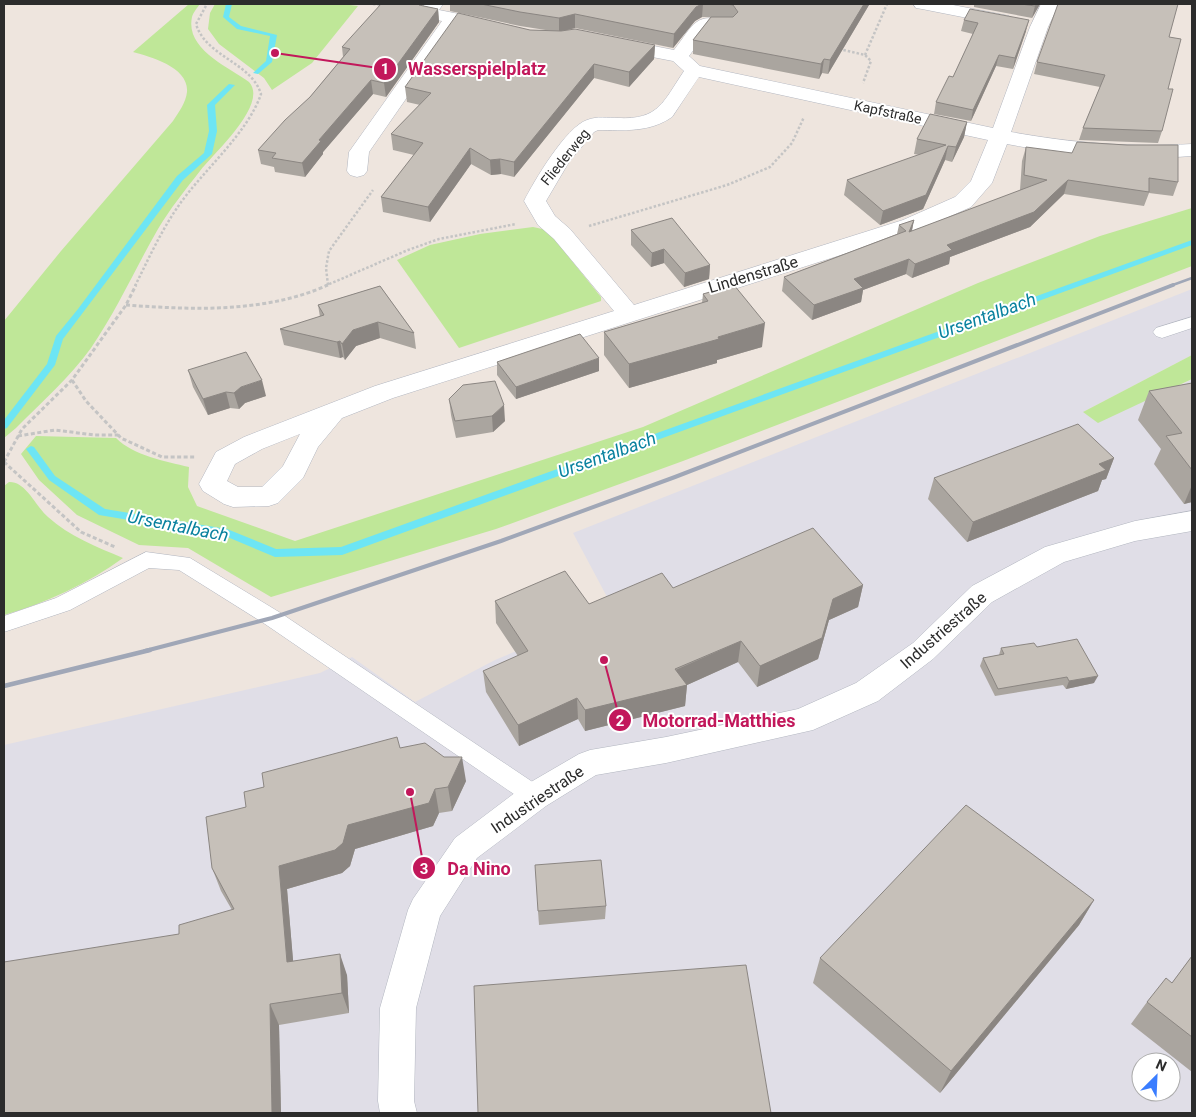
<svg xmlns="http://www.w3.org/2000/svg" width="1196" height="1117" font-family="Roboto,sans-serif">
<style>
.industrial{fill:#e0dee7;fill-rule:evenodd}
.green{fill:#bfe798}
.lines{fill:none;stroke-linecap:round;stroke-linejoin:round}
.stream{fill:#6de5f4;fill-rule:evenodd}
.service-casing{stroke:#b2b6c0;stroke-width:1}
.minor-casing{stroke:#b2b6c0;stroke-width:1}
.path-far1{stroke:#c4c4c4;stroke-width:2.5;stroke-dasharray:2.5 2;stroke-linecap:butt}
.path{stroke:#c4c4c4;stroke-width:3;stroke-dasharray:4 2.5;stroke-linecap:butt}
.service{fill:#fff;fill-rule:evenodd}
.minor{fill:#fff;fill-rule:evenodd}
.rail-far2{stroke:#a0a7b7;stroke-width:2.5}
.rail-far1{stroke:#a0a7b7;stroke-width:4}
.rail{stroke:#a0a7b7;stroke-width:4.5}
.wall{fill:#aaa59f}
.shaded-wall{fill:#8b8682}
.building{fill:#c6c0b9;stroke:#8b8682}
.labels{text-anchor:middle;stroke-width:4;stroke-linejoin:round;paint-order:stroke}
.far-street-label{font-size:14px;fill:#2c2c2c;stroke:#fff}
.street-label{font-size:16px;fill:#2c2c2c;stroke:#fff}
.water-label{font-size:18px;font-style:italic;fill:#08819e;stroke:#fff}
.leader{fill:none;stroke:#c2185b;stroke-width:2}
.callout-dot{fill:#c2185b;stroke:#fff;stroke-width:2}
.mark-label{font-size:15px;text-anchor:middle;font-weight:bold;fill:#fff}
.callout-label{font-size:18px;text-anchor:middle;font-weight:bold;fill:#c2185b;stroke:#fff;stroke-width:4;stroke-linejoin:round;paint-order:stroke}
</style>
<rect width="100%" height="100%" fill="#eee5de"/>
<path class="industrial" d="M1192,289V355L1083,412L1174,389L1192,379V1113H4V745L320,673L352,657L415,702L495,660L614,610L573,533ZM1141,1062H1171V1092H1141Z"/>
<g class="green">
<path d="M189,4H200C197,8 193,13 192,17C185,49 228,67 249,82C269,104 214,153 200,171C185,190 170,209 158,229C135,269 117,310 91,348C70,377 41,403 16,428L4,438V321L61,251L173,121C179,112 186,102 187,92C189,67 151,57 133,52Z"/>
<path d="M215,4H342L358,6L312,63L272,90L264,78L219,44L208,29L210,13Z"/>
<path d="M1192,208V266L683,461L496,529L271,597L188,548L139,545L77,515L39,480L21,454L36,436L116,438C134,456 165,461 189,467L188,487L197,506L295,541L643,427L978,283L1100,236Z"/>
<path d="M533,227L547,230L601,297V301L459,348L397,260L430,245L480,234Z"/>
<path d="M1192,355V379L1098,423L1083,412Z"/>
<path d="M9,482C26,481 36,507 48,517C69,536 97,547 123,558C87,584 46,603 4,615V486Z"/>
</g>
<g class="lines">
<g class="stream">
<path d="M226,4H232L229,17L241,26L277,35L272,62L258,74L253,73L266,61L270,36L237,29L223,17Z"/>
<path d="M229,84L235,85L215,105L217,131L212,154L183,180L63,339L55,365L7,428L4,429V420L47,364L56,336L78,309L177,176L204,153L209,131L207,105Z"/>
<path d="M1192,240V245L342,555L275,557L225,536L99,515L49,480L26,449L31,446L34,447L55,476L105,509L227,529L276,549L341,547Z"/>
</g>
<defs>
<g id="service">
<path d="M1192,317V328L1162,338L1156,336L1153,332L1156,328Z"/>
<path d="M146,552L190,558L279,612L543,789L546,796L543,803L535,806L527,803L265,624L179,570L149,568L70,610L4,632V616L56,598Z"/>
</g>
<g id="minor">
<path d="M425,4H443L439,10L459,14L462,18L369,152L367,171L364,175L357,177L350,175L347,171L349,152L442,21L421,17L418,13Z"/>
<path d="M913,4H948L1009,16L1012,20L1009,24L1003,25L922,9L916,8Z"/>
<path d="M1041,4H1059L1048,27L1011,132C1072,143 1131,148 1192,144V156C1130,161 1069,156 1007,144L992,183L971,207L919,230L393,398L342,418L318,447L303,478L278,503L269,506L233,507L224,504L203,491L199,484L216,452L244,437L375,386L614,311L554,239L538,225L524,201C534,181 566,127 587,120C597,116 608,118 618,118C659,120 663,102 684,71L673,61L611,49L609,45L611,41L618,39L674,50C695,23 694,12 732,21L735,25L732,29L726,30L709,29L689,56L700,66L993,128L1030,27ZM699,77L988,140L971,181L955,197L903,220L634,305L570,229L555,216L546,201L569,162L594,132L598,130C624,130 649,133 672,117ZM300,434L283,466L262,487H238L227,481L235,464L262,449Z"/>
<path d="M1192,511V531L1135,541L1064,562L992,602L933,659L878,701L813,730L666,763L596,775L546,806L477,858L440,916L416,1008L414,1101L417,1113H380L378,1101L380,1008L408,910L413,899L455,838L524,786L579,754L590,750L666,737L798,709L856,683L913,643L972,586L1045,547L1135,521Z"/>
</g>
</defs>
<use href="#service" class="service-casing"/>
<use href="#minor" class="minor-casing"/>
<g class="path-far1">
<path d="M373,4L382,5"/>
<path d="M839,49L865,55L871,61L863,83"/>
<path d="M865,55L887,4"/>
<path d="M589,226L727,185L770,167L792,143L804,117"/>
<path d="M328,285L326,268L329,251L373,190"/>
<path d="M135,286C148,260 160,233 177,208C201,172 247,135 261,94C251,62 206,57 196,24L207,4"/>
<path d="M325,286L408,250L439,239L516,224"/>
</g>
<g class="path">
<path d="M126,305C193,310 266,313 328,285"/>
<path d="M72,380L86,401L121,438L162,457H195"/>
<path d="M18,436L55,430L94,435H118"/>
<path d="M4,462L22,429L72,380L126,305L136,285"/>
<path d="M4,462L81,532L115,547"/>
</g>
<use href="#service" class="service"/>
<use href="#minor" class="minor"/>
<path class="rail-far2" d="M1170,286L1192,278"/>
<path class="rail-far1" d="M145,651L272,618L501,541L675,477L1173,285"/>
<path class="rail" d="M4,686L150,650"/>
</g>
<g class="wall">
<path d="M450,4H869V5L828,74L822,73L819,79L693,54V40L711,17H702L695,21L673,48L575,28L564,31L655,45L654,59L629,87L594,78L514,177L501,174L491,175L471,164L430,222L383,212L381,197L414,155L393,150L391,134L420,105L407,102L405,87L530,30L552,31L520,26L450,11Z"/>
<path d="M974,4H1040L1032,18L974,7Z"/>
<path d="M419,5L438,9L439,22L386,97L373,94L323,152V154L305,177L275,172L274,167L261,164L258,150L310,97L343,57L342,47Z"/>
<path d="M964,20L1026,31L1013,69L996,66L971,121L934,114L936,102L953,77L973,34L961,31Z"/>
<path d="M1169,37L1168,89L1162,131L1158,143L1079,140L1083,128L1100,87L1034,74L1037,62Z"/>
<path d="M967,122L964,137L952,162L945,160L923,209L880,225L844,195L847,180L920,155L914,154L917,139Z"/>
<path d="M1026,147L1178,182L1173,196L1149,193L1144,206L1064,194L1030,227L950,257L949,264L912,278L906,274L863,290L861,302L812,320L782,291L784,277L897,234L899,225L914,220L912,231L1021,190H1020L1022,161Z"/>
<path d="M631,230L710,265L709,279L684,287L664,263L651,267L631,245Z"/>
<path d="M380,286L414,333L416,349L380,338L356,346L345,360L343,357L340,358L284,345L280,329L320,317L318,305Z"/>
<path d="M703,294L762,347L717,360V363L629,388L604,355V332L702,303Z"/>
<path d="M497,362L599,371L516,399L497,375Z"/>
<path d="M188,370L266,396L245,403L239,409L230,408L208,415L193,387Z"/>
<path d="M1192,383V502L1184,504L1154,464L1161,449L1138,420L1149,391Z"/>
<path d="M449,399L505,421L493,432L456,438L451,415Z"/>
<path d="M1114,458L1106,479L1102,480L1098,491L967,542L928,499L934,478Z"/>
<path d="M863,585L858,607L829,620L818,659L757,687L738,662L687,685L685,706L585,731L578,719L519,746L486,692L483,671L518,656L496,623L495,601L589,604L673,588Z"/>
<path d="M1037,647L1094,683L1066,689L1063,685L995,696L980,666L983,658L999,655L1001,648Z"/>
<path d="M400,748L466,781L452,811L439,813L433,826L355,849L350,866L342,873L287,889L293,961L347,975L349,1013L279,1025L281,1113H4L179,934L232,910L221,891L212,868L246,807L264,787Z"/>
<path d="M1094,900L1079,925L940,1093L813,983L820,958Z"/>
<path d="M606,906L605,919L539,925L538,911Z"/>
<path d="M1192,956V1072L1131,1024L1147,1002L1172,983Z"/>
</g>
<g class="shaded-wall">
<path d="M702,4H703L702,17L695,21L673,48L674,34L696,7Z"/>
<path d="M864,4H869V5L828,74L830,60Z"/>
<path d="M1036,4H1040L1032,18L1035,6Z"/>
<path d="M438,9L439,22L386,97L384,83Z"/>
<path d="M575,14V28L559,32V18Z"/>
<path d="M1029,20L1026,31L1013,69L1015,58Z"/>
<path d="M655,45L654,59L629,87V72Z"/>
<path d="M999,55L996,66L971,121L973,110Z"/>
<path d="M824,59L822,73L819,79L821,64Z"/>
<path d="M594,64V78L514,177V162Z"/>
<path d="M371,80L373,94L323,152V154L305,177L302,163L319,140Z"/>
<path d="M967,122L964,137L952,162L956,147Z"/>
<path d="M948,146L945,160L923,209L880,225L883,211Z"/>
<path d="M470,148L471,164L430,222L428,207Z"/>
<path d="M500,159L501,174L491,175L490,160Z"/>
<path d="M1068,180L1064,194L1030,227L950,257L949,264L912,278L915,264L947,245Z"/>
<path d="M914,220L911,234L909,232Z"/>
<path d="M664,249V263L651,267L652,253Z"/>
<path d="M909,259L906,274L863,290L861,302L812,320L814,305L854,279Z"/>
<path d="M710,265L709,279L684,287L685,273Z"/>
<path d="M378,322L380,338L356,346L345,360L342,344L353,330Z"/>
<path d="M765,323L762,347L717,360V363L629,388V364Z"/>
<path d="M340,341L343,357L340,358L337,342Z"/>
<path d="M599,358V371L516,399V387Z"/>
<path d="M262,380L266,396L245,403L239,409L234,393L241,387Z"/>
<path d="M226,392L230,408L208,415L203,399Z"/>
<path d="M504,405L505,421L493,432L492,416Z"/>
<path d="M1114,458L1106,479L1102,480L1098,491L967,542L973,522L1099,464Z"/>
<path d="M1192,485V502L1184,504Z"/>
<path d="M863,585L858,607L829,620L818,659L757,687L760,666L833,599Z"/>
<path d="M741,641L738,662L687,685L685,706L585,731V710Z"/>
<path d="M1098,676L1094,683L1066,689L1069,681Z"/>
<path d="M577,698L578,719L519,746L518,725Z"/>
<path d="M462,757L466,781L452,811L448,787Z"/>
<path d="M435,789L439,813L433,826L355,849L350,866L342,873L287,889L295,983L287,962L279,866L348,825Z"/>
<path d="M1094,900L1079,925L940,1093L951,1071Z"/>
<path d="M340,954L347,975L349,1013L342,993Z"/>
<path d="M270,1004L279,1025L281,1113H272Z"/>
</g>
<g class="building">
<path d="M381,4H418L419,5L438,9L384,83L371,80L319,140L321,141L302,163L272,158L276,153L258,150L285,120L310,97L350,49L342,47Z"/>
<path d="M481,4H702L696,7L674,34L575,14L559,18L520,12Z"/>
<path d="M726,4H864L830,60L824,59L821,64L693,40L711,17H733L738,12L733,5Z"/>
<path d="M1021,4H1036L1035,6Z"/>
<path d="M1058,4H1178L1169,37L1181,39L1168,89H1173L1162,131L1083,128L1105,75L1037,62Z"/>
<path d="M970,9L1029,20L1015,58L999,55L973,110L936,102L949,76L953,77L978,23L964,20Z"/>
<path d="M458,13L530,30L561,31L575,29L655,45L629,72L594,64L514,162L500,159L490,160L470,148L428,207L381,197L423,143L391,134L431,93L405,87Z"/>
<path d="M930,114L967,122L956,147L948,146L926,195L883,211L847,180L946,145L917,139Z"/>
<path d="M1077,142L1127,145H1178V182L1149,178V192L1068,180L1034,212L947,245L952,250L915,264L909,259L854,279L863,288L814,305L784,277L906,231L899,225L914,220L909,232L1047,180L1024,175L1026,147L1072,153Z"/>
<path d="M672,218L710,265L685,273L664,249L652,253L631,230Z"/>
<path d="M734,285L765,323L718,337L719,339L629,364L604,332L708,301L703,294Z"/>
<path d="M380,286L414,333L378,322L353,330L342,344L340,341L337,342L280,329L324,315L318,305Z"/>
<path d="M580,334L599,358L516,387L497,362Z"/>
<path d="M246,352L262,380L241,387L234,393L226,392L203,399L188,370Z"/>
<path d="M495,381L504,405L492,416L455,421L449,399L463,385Z"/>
<path d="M1192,383V470L1166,436L1182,433L1149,391Z"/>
<path d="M1078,424L1114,458L1099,464L1106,470L973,522L934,478Z"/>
<path d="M813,528L863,585L833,599L822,638L760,666L741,641L675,669L687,685L585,710L577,698L518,725L483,671L528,651L495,601L565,571L589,604L662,573L673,588Z"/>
<path d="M1077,639L1098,676L1069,681L1067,677L998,689L983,658L1004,654L1001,648L1034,643L1037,647Z"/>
<path d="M397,737L400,748L425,743L444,757H462L448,787L435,789L429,803L348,825L343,843L335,850L279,866L287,962L340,954L342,993L270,1004L272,1113H4V962L179,934V925L234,909L212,868L206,817L246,807L244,792L264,787L262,773Z"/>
<path d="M966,805L1094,900L951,1071L820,958Z"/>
<path d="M601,860L606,906L538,911L535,865Z"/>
<path d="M1192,956V1037L1147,1002L1166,978L1172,983Z"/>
<path d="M746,965L771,1113H478L474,986Z"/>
</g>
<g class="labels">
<g class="far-street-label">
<text transform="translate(888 112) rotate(12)" y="5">Kapfstraße</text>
<text transform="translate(565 157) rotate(-51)" y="5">Fliederweg</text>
</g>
<g class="street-label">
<text transform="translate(753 274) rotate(-17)" y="6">Lindenstraße</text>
<text transform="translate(943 630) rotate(-41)" y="6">Industriestraße</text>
<text transform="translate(537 799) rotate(-34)" y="6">Industriestraße</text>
</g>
<g class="water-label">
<text transform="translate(987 316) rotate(-20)" y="6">Ursentalbach</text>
<text transform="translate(607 455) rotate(-20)" y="6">Ursentalbach</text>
<text transform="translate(178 526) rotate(11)" y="6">Ursentalbach</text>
</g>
</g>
<path class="leader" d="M275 53L385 69M604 660L620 720M410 792L424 868"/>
<g class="callout-dot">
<circle cx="275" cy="53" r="5"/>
<circle cx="604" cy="660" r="5"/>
<circle cx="410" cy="792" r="5"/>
<circle cx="385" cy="69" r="12"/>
<circle cx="620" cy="720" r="12"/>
<circle cx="424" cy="868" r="12"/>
</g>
<g class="mark-label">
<text x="385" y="74">1</text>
<text x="620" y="726">2</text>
<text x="424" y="874">3</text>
</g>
<g class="callout-label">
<text x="477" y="75">Wasserspielplatz</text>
<text x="719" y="727">Motorrad-Matthies</text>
<text x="479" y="875">Da Nino</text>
</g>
<rect width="1196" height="1117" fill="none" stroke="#2c2c2c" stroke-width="10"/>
<g transform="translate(1156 1077) rotate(24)"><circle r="24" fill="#ffffff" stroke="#ababab"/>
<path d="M0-4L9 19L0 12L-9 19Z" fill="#3a7dff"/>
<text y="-8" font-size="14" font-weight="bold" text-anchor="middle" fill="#2c2c2c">N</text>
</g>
</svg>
